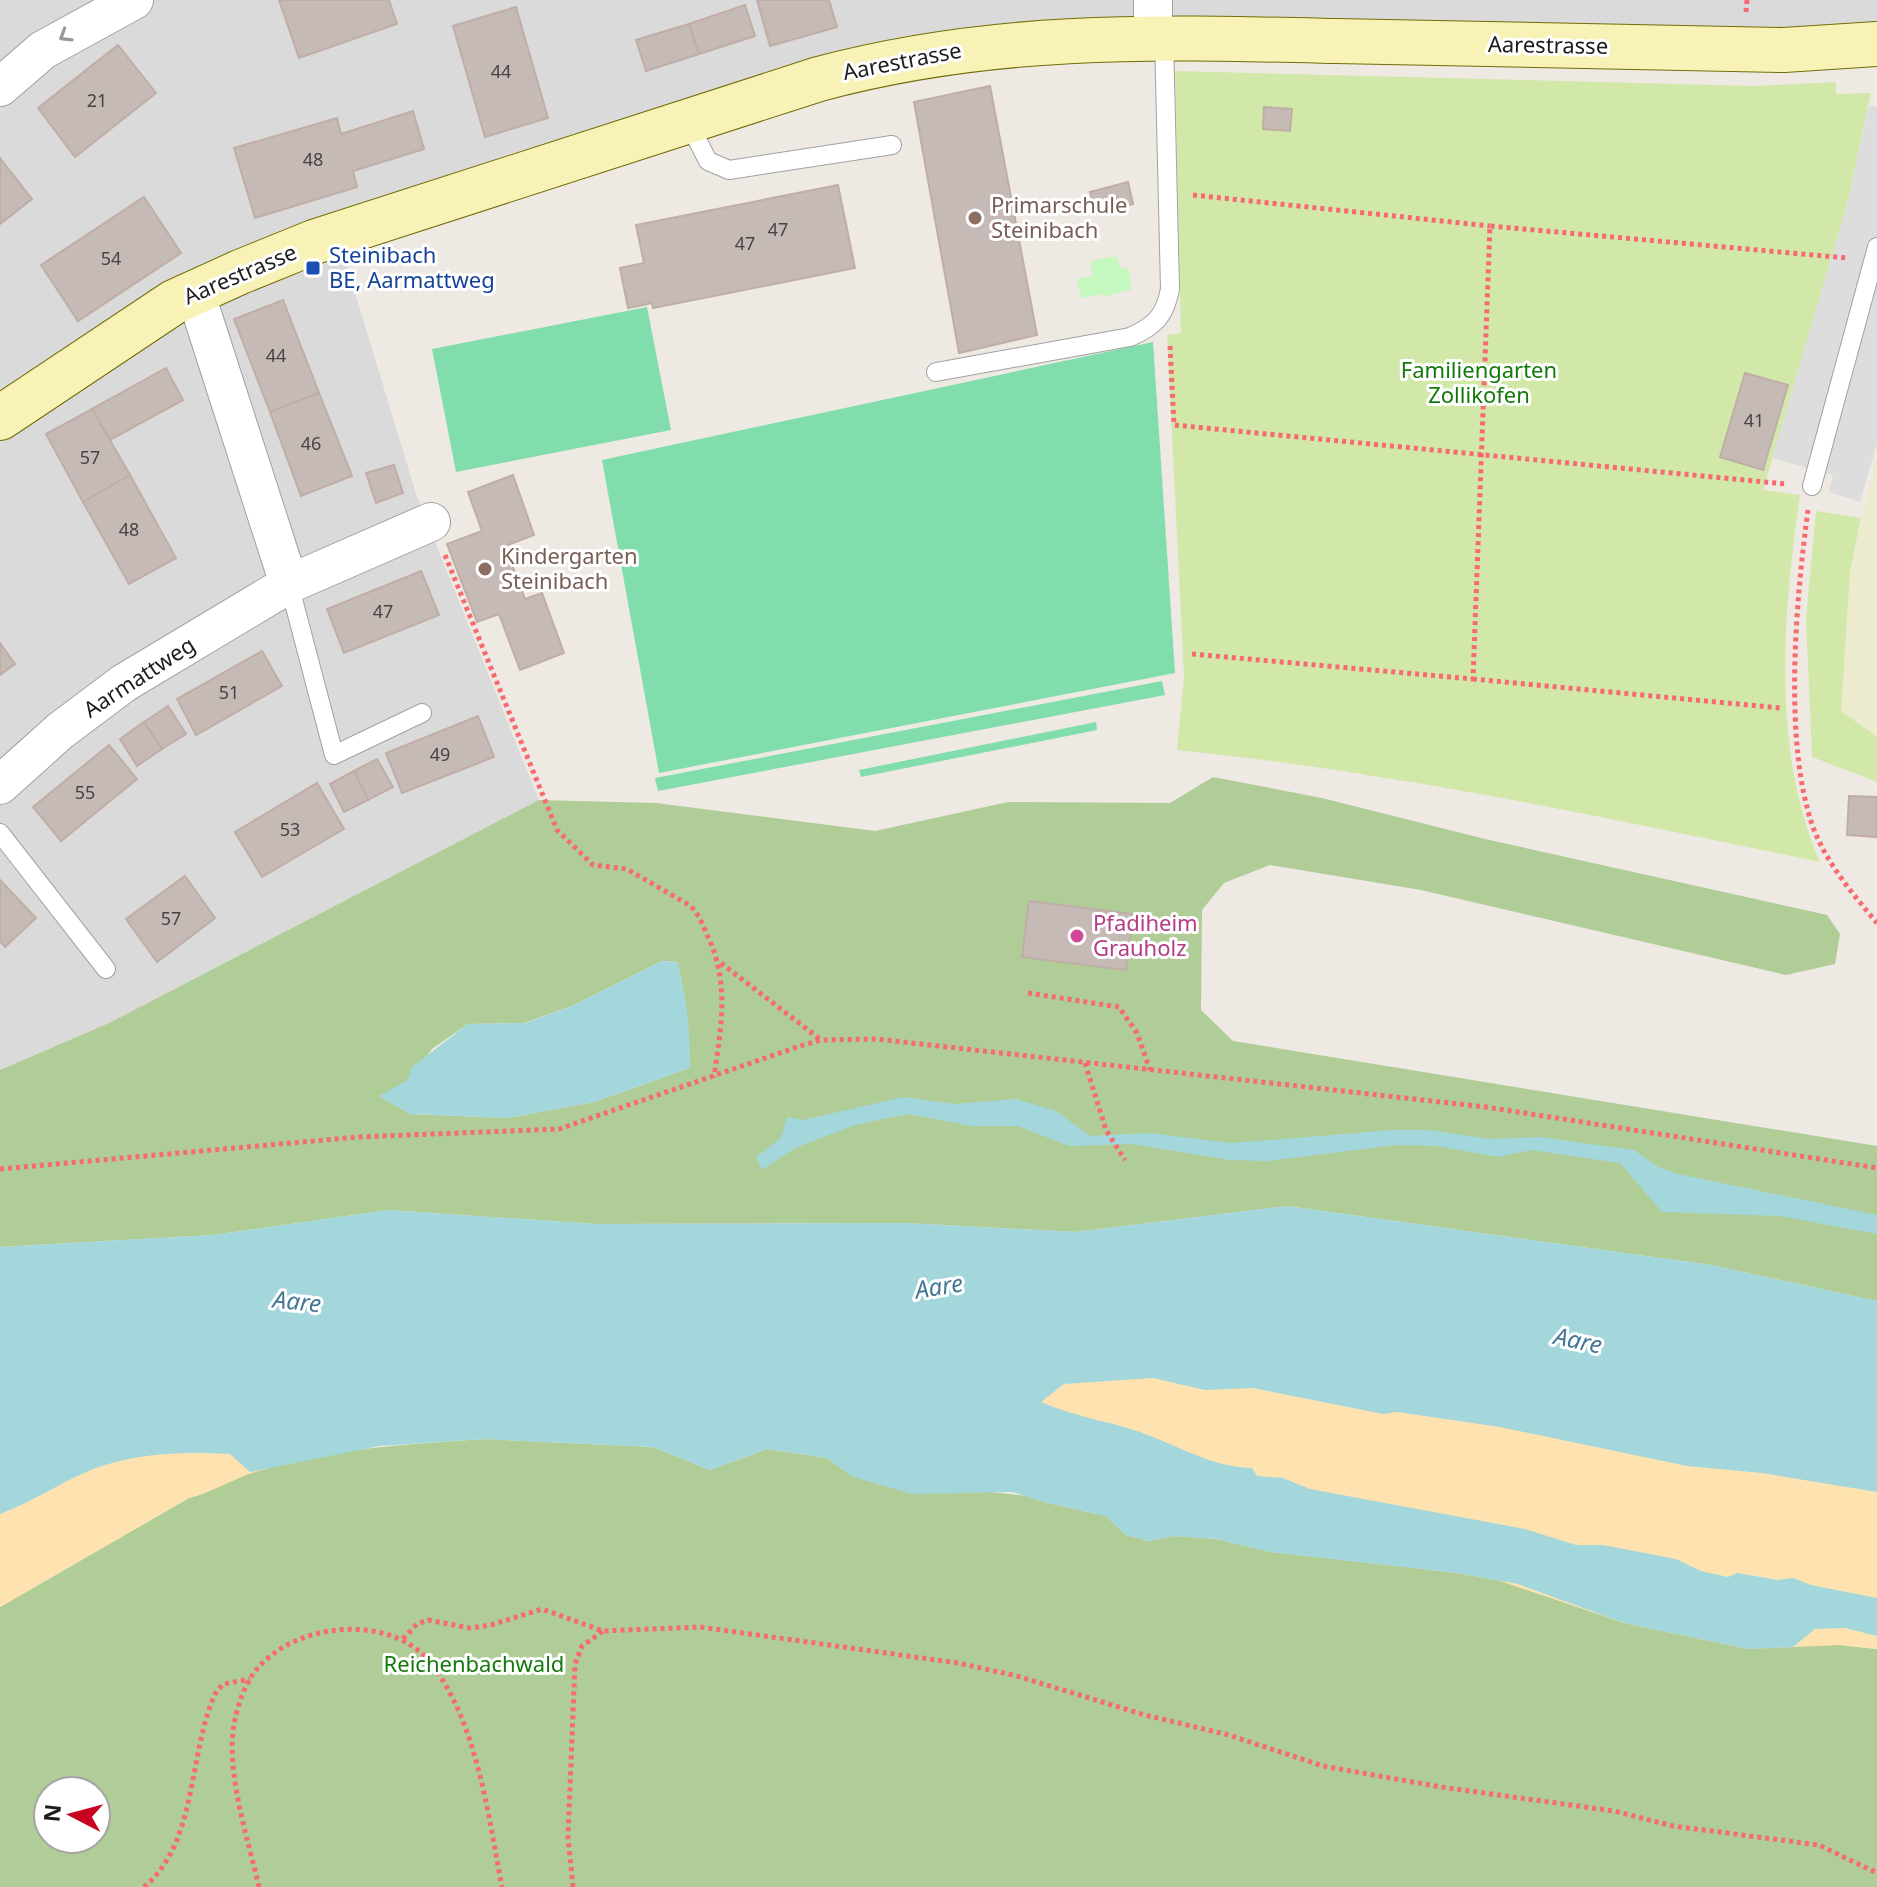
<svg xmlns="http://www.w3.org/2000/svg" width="1877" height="1887" font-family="'Noto Sans',sans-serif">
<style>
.residential{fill:#dbdada}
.farmland{fill:#edebce}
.grass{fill:#d2e8a9}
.forest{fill:#b0cd98;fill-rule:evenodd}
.sand{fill:#fee3b1}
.park{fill:#c4f8bf}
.pitch{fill:#81ddab}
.parking{fill:#ddd}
.water{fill:#a3d7dc}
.building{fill:#c6bab6;stroke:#c0ada5;stroke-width:2}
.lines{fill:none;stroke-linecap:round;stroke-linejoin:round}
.lane-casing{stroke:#a1a1a1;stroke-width:20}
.street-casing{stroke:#a1a1a1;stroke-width:40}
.secondary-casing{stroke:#726d06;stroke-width:46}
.path{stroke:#f86a71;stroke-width:5;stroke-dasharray:4 4;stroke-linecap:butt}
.lane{stroke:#fff;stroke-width:18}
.street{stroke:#fff;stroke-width:38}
.secondary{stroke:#f8f2b6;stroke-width:44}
.oneway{stroke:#999}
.education-dot{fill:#8d6e63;stroke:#fff;stroke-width:3}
.transit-dot{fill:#1a4fb4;stroke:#fff;stroke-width:3}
.hotel-dot{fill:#d1479c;stroke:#fff;stroke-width:3}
.labels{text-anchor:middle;stroke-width:6;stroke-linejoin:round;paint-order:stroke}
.number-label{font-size:18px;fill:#474443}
.street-label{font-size:22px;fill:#1d1d1d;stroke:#fff}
.education-label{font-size:22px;fill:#785e54;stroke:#fff;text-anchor:start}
.transit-label{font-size:22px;fill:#164399;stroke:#fff;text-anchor:start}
.park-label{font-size:22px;fill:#14790c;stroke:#fff}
.hotel-label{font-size:22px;fill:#b23c85;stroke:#fff;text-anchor:start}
.water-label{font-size:24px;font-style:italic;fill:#427894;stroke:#fff}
</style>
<rect width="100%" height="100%" fill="#eee9e3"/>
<path class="residential" d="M0,0H1877V44L1164,37L819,79L505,155L335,227L417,497L539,800L109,1023L0,1070Z"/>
<path class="farmland" d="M1877,457V737L1841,711L1850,572Z"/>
<g class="grass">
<path d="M1175,71L1754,86L1836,82V94L1871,93L1847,205L1763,490L1800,495C1783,613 1771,750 1820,862C1607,818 1394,772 1177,750L1184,676L1167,335L1181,333Z"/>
<path d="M1816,511L1861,518L1850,572L1841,711L1877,737V782L1812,757L1806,618Z"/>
</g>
<g class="forest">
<path d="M1213,777L1322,798L1485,839L1827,915L1840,934L1835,964L1786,975L1421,890L1270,865L1224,883L1202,910L1201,1010L1233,1041L1877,1146V1301L1711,1265L1287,1206L1076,1232L905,1223L597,1224L388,1210L213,1235L0,1247V1070L109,1023L539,800L656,803L875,831L1008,802L1170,803ZM662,961L677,962C687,997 688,1032 690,1068L594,1102L507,1118L410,1114L380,1096L409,1080L432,1049L468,1024L524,1023L572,1006Z"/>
<path d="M484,1439L653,1447L710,1470L767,1449L827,1458L853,1477L1036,1497L1044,1502L1106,1516L1126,1535L1149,1541L1174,1536L1216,1539L1272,1552L1458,1573L1518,1584L1624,1623L1877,1649V1887H0V1607L189,1498C213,1492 231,1478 251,1472C324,1449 408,1444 484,1439ZM48,1791H96V1839H48Z"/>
</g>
<g class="sand">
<path d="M1098,1365L1877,1476V1649L1840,1645L1748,1649L1624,1623L1306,1515L1027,1405L1005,1373Z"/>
<path d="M178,1429L267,1469C240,1474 217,1491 189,1498L0,1607V1469Z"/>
</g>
<path class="park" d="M1117,256L1120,269L1128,267L1132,289L1103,297L1102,294L1081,298L1077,279L1093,276L1090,261Z"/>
<g class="pitch">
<path d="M647,307L671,430L456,472L432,349Z"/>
<path d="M1153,342L1175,673L659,773L602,460Z"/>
<path d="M1162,681L1165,695L658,791L655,778Z"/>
<path d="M1096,722L1097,730L861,777L859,770Z"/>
</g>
<path class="parking" d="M1869,105L1877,107V444L1860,502L1829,492L1833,475L1772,458L1847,205Z"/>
<g class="water">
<path d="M662,961L677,962C687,997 690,1031 690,1068L594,1102L507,1118L410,1114L379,1096L408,1080L412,1067L468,1024L525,1023L572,1006Z"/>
<path d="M904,1097L955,1104L1016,1099L1056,1111L1090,1136L1149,1133L1231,1143L1394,1130H1429L1490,1139L1540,1137L1634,1150L1658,1167L1678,1174L1877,1215V1234L1780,1216L1662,1212L1620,1163L1531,1150L1499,1157L1437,1146L1396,1145L1268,1161L1230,1160L1132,1144L1069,1146L1018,1126H971L908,1114L855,1125L795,1148L762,1170L756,1157L781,1138L787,1117L803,1120Z"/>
<path d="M1287,1206L1711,1265L1877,1301V1492L1762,1473L1687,1466L1500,1427L1397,1412L1383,1414L1253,1388L1205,1390L1153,1378L1064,1384L1041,1402C1077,1418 1117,1422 1153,1437C1186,1450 1215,1467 1252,1468L1257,1476L1283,1478L1310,1489L1525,1529L1576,1545H1603L1676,1559L1701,1571L1728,1577L1737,1573L1778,1580L1793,1578L1811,1585L1877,1598V1636L1845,1628L1815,1629L1793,1647L1748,1649L1624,1623L1518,1584L1458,1573L1271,1552L1216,1539L1174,1536L1149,1541L1126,1535L1106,1516L1044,1502L1013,1492L912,1494L853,1477L827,1458L767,1449L710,1470L653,1447L484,1439L379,1446L250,1472L230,1454C182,1451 128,1453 84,1473C55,1486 30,1503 0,1514V1247L213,1235L388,1210L597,1224L905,1223L1076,1232Z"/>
</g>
<g class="building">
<path d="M279,0H389L397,24L299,58Z"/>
<path d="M757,0H829L837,27L770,46Z"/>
<path d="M745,5L755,36L699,54L689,24Z"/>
<path d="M516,7L548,118L485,137L453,26Z"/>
<path d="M689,24L699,54L646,71L636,40Z"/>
<path d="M118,45L156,93L75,157L38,108Z"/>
<path d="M990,86L1037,335L959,353L914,102Z"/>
<path d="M1264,107L1292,109L1290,131L1263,129Z"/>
<path d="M413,111L424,149L353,171L357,187L255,218L234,148L337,118L341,134Z"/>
<path d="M0,158L32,199L0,224Z"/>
<path d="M1128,182L1133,204L1096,214L1090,192Z"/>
<path d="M838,185L855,268L653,308L652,303L628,308L620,268L644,263L636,225Z"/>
<path d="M144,197L181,253L78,321L41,265Z"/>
<path d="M283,300L319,393L270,412L234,319Z"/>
<path d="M166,368L183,400L110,440L92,409Z"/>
<path d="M1745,373L1788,385L1763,470L1720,457Z"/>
<path d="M319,393L352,476L301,496L270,412Z"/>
<path d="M92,409L130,475L83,502L46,434Z"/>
<path d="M394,465L403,493L376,503L366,473Z"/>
<path d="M130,475L176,558L129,584L83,502Z"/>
<path d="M513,475L534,535L505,546L525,599L542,593L564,653L520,670L499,614L477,622L447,544L482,531L468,492Z"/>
<path d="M421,571L439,615L344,653L327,609Z"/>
<path d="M0,643L15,664L0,675Z"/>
<path d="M262,651L282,686L196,735L177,699Z"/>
<path d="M168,706L186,734L162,749L144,722Z"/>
<path d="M478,716L494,757L402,793L386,753Z"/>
<path d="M144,722L162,749L137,766L120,739Z"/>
<path d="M109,745L137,779L61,841L33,807Z"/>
<path d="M377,759L393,787L368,800L354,771Z"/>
<path d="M354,771L368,800L344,812L330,784Z"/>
<path d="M317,783L344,829L262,877L235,832Z"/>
<path d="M1849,796L1877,797V837L1847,835Z"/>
<path d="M185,876L215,918L157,962L126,919Z"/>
<path d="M0,880L36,918L5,947L0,941Z"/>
<path d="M1029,901L1133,914L1126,970L1022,957Z"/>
</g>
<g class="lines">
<defs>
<g id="lane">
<path d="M688,122L708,161L729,170L892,145"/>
<path d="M936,372L1130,337C1155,326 1165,316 1170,289L1164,37"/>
<path d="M1812,486L1877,247"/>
<path d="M289,584L334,755L422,713"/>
<path d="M0,833L106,969"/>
</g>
<g id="street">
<path d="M1153,37V0"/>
<path d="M0,87L43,50L134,0"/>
<path d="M195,292L289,584L431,522"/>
<path d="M0,785L60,731L124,683L289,584"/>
</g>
<path id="secondary" d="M0,418L174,302L240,272L314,242L819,79C994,32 1156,37 1336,41C1485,44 1635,47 1784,50L1877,44"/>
</defs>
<use href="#lane" class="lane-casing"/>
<use href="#street" class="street-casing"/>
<use href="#secondary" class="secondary-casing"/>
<g class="path">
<path d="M1746,12L1747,0"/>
<path d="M1193,195L1490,226"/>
<path d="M1170,346L1174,425L1786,484"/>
<path d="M1808,510C1796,599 1783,743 1813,827C1827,864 1852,893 1877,923"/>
<path d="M445,555L557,830L593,865L627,869L689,905C699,913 703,926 708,937C730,984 721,1027 714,1077"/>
<path d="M1192,654L1473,679L1490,226L1847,258"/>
<path d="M1473,679L1780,708"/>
<path d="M721,963L821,1040"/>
<path d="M1028,993L1119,1007L1137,1033L1150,1070"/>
<path d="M1085,1063L1106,1130L1125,1160"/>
<path d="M0,1169L358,1137L559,1129L803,1045L821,1040L876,1039L1486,1107L1877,1168"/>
<path d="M403,1639L417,1624L428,1620L470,1628L491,1625L542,1609L603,1631L700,1627L958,1663L1017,1676L1145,1715L1229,1735L1323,1766L1441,1787L1614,1811L1673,1826L1819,1845L1877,1873"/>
<path d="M144,1887C198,1842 188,1754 215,1694L223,1684L250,1679"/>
<path d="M259,1887C248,1839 224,1768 235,1719C239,1702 245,1683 257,1669C298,1620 396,1613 434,1667C478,1728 488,1815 502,1887"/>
<path d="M573,1887L568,1837L575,1664L582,1646L603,1631"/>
</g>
<use href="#lane" class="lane"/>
<use href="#street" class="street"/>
<use href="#secondary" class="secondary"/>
</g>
<defs><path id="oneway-chevron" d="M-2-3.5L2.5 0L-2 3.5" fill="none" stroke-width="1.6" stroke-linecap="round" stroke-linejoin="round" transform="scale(2)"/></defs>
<use class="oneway" href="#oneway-chevron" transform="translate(65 36) rotate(148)"/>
<g class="education-dot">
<circle cx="975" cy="218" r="8"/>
<circle cx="485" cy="569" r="8"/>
</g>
<rect class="transit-dot" x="305" y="260" width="16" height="16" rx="4"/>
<circle class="hotel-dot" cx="1077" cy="936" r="8"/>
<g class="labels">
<g class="number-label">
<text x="501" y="78">44</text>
<text x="97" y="107">21</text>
<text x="313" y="166">48</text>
<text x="778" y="236">47</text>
<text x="745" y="250">47</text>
<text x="111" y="265">54</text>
<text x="276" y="362">44</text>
<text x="1754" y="427">41</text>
<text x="311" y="450">46</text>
<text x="90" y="464">57</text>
<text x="129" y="536">48</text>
<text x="383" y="618">47</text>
<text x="229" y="699">51</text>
<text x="440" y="761">49</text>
<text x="85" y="799">55</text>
<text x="290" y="836">53</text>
<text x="171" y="925">57</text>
</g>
<g class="street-label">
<text transform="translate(1548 45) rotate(1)" y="8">Aarestrasse</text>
<text transform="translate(902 61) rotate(-11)" y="8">Aarestrasse</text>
<text transform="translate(240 274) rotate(-23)" y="8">Aarestrasse</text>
<text transform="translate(139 677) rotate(-33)" y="8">Aarmattweg</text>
</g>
<g class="education-label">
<text x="991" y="213">Primarschule<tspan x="991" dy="25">Steinibach</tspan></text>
<text x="501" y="564">Kindergarten<tspan x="501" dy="25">Steinibach</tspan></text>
</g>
<g class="transit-label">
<text x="329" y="263">Steinibach<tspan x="329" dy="25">BE, Aarmattweg</tspan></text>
</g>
<g class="park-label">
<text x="1479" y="378">Familiengarten<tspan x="1479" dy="25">Zollikofen</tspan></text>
<text x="474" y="1672">Reichenbachwald</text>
</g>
<g class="hotel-label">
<text x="1093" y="931">Pfadiheim<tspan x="1093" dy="25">Grauholz</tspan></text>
</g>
<g class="water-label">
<text transform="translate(939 1287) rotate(-9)" y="8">Aare</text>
<text transform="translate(297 1302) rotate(6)" y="8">Aare</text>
<text transform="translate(1578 1341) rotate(12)" y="8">Aare</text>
</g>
</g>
<g transform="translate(72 1815) rotate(276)"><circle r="38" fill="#ffffff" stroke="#a5a5a5" stroke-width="2"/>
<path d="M0-6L14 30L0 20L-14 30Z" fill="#c80220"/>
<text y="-12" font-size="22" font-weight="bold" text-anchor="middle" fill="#1d1d1d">N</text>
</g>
</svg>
